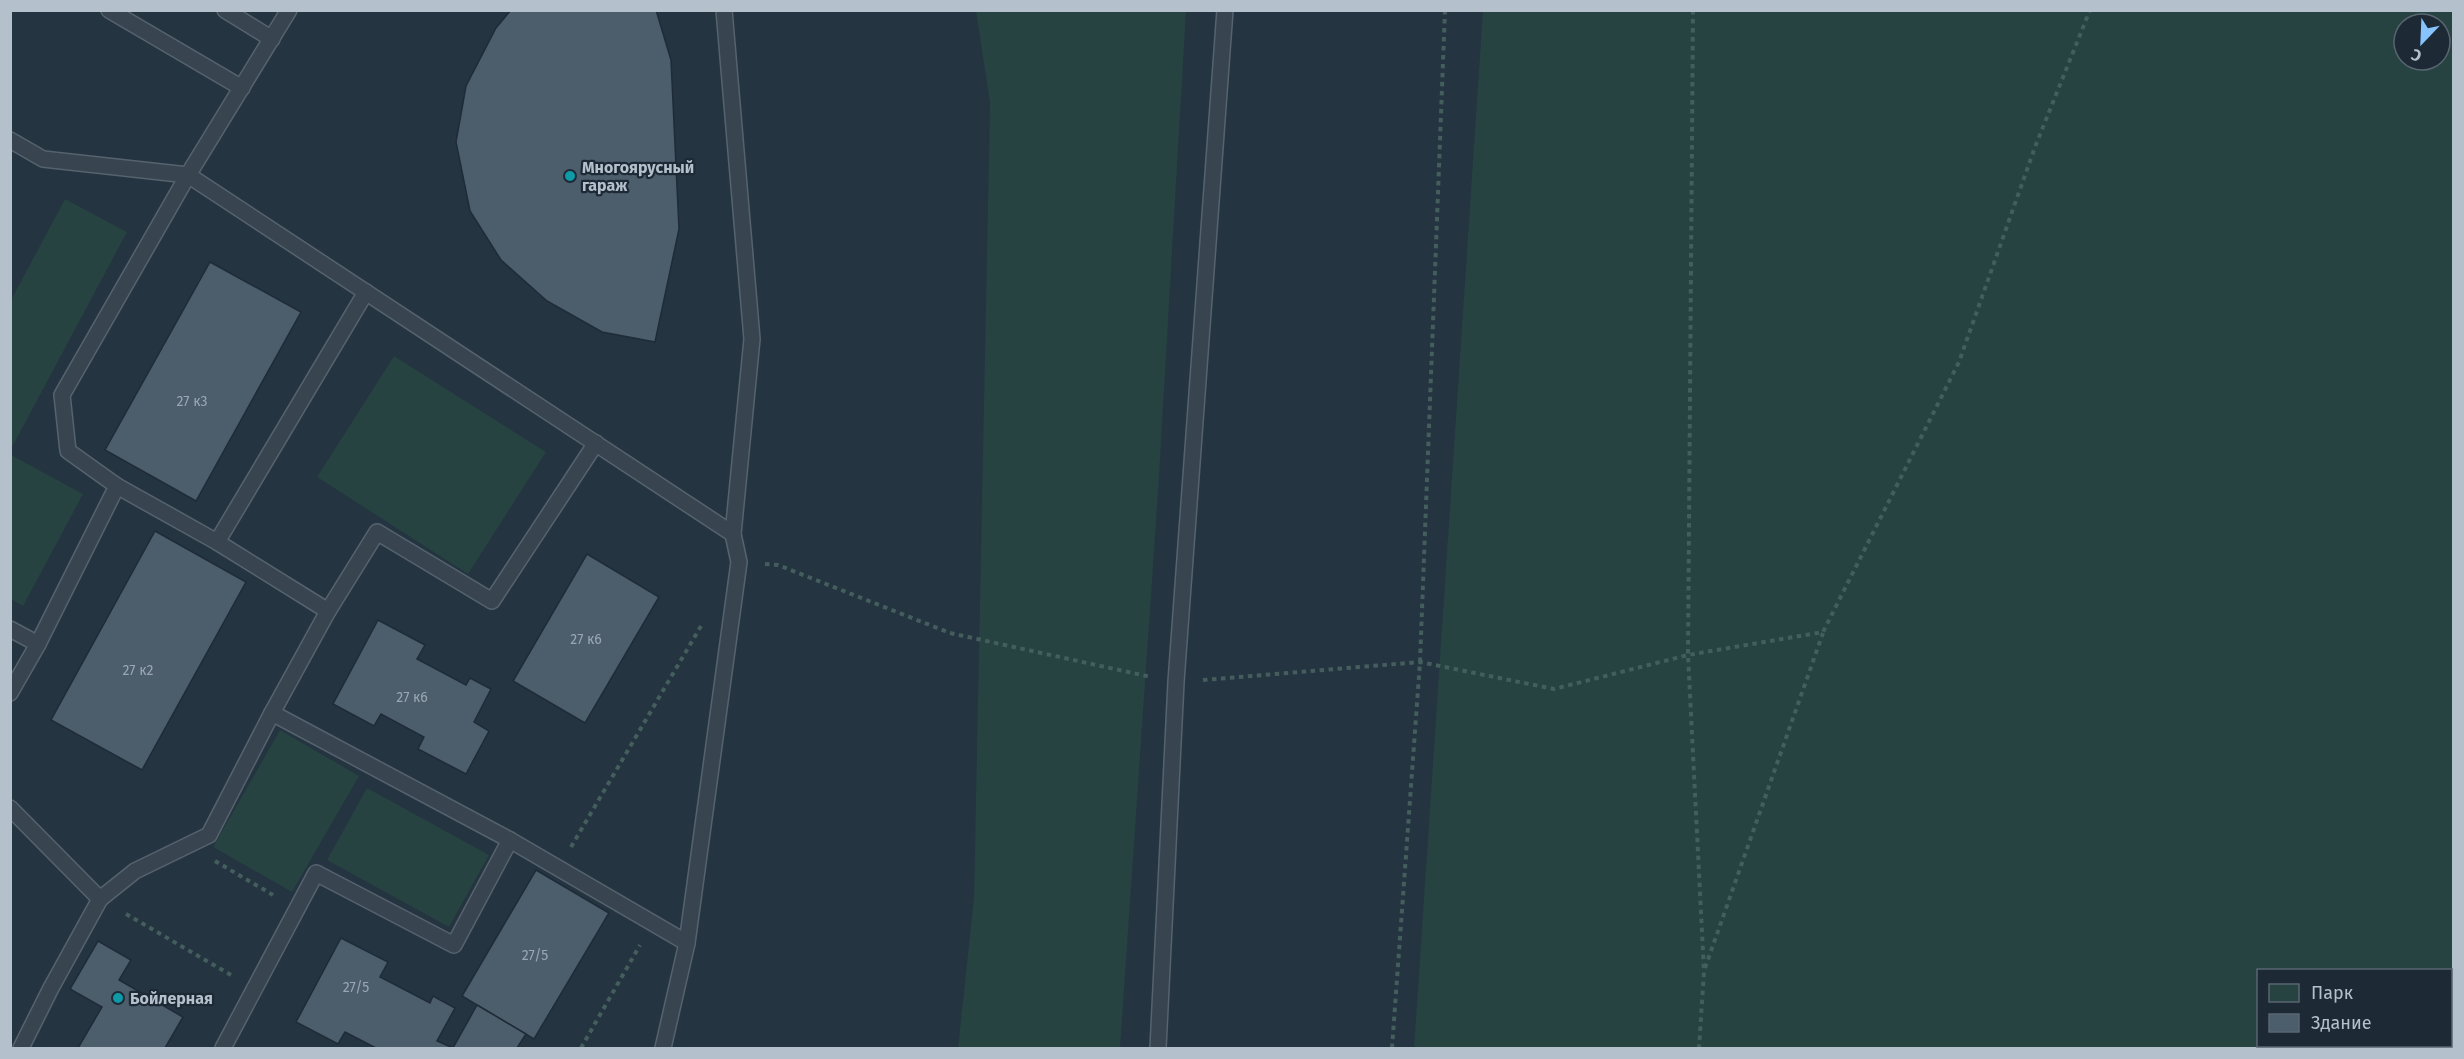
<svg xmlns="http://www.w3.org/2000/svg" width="2464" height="1059" font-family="'Fira Sans',sans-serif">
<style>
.green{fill:#264241;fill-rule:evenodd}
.building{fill:#4c5d6c;stroke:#1f2c38;stroke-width:1.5}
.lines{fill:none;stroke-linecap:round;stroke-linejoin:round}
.lane-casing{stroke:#56636e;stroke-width:18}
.path{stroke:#445e5d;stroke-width:4;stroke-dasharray:4.5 4.5;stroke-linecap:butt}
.lane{stroke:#384551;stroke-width:15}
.culture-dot{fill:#0f9aa8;stroke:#1d2a36;stroke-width:2}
.labels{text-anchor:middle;stroke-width:4.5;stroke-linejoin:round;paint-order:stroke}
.number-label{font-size:14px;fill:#9aa7b3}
.poi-label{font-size:16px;font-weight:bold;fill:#b4c0cb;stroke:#1d2a36;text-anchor:start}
</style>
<rect width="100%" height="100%" fill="#243441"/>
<g class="green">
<path d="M1483,10L2453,11V1048H1414ZM2404,24H2440V60H2404ZM2450,970V1046H2258V970Z"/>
<path d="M976,11H1186L1158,493L1120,1048H958L974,897L990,103Z"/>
<path d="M65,199L127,232L11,449V300Z"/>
<path d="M394,356L546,452L468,574L317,477Z"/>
<path d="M11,455L83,494L23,606L11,599Z"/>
<path d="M280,730L359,776L292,892L213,847Z"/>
<path d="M367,788L489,855L449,927L327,860Z"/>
</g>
<g class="building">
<path d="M511,10H656L671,60L679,229L655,342L602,332L547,301L501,260L470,211L456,142L466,86L496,28Z"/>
<path d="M210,262L301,312L196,501L105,450Z"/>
<path d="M155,531L246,582L142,770L51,720Z"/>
<path d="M587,554L659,597L585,723L513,681Z"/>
<path d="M378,620L425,645L417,659L466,685L470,678L491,689L474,722L489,731L466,774L418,749L424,737L381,714L374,726L333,704Z"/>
<path d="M536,870L609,913L534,1039L462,996Z"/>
<path d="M341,938L388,962L380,977L430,1003L433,996L455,1008L437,1041L453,1048H376L345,1032L338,1044L296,1022Z"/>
<path d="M98,941L131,960L119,980L183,1017L165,1048H78L102,1007L70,989Z"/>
<path d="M477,1005L526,1034L517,1048H453Z"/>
</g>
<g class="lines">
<defs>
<g id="lane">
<path d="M109,10L242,88"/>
<path d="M225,10L272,39"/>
<path d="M724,10L752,339L733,534"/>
<path d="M10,140L43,159L188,175L733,534L739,562L687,943L663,1048"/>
<path d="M117,486L217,542L328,611L272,713L510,840"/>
<path d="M217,542L366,292"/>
<path d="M328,611L377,532L492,601L596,443"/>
<path d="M10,629L38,644"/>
<path d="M10,693L38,644L117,486L68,451L62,395L188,175L289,10"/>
<path d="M10,808L100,899L51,988L21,1048"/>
<path d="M100,899L135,871L209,835L272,713"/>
<path d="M223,1048L316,873L454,945L510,840L687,943"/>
<path d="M1158,1048L1176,682L1225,10"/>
</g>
</defs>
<use href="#lane" class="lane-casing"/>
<g class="path">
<path d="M1693,10L1688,655L1704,972L1699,1048"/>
<path d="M765,564L778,565L950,633L1151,677"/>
<path d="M1203,680L1420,662L1554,689L1688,655L1823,632L1959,362L2035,147L2090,10"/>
<path d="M571,847L701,626"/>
<path d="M215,861L273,895"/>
<path d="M126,914L231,975"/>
<path d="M1705,968L1823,633"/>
<path d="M581,1048L640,945"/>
<path d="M1392,1048L1420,662L1445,10"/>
</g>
<use href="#lane" class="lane"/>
</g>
<g class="culture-dot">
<circle cx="570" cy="176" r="6"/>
<circle cx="118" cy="998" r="6"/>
</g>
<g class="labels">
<g class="number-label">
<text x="192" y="406">27 к3</text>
<text x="586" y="644">27 к6</text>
<text x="138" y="675">27 к2</text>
<text x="412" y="702">27 к6</text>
<text x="535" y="960">27/5</text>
<text x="356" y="992">27/5</text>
</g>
<g class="poi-label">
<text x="582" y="173">Многоярусный<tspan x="582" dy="18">гараж</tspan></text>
<text x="130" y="1004">Бойлерная</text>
</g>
</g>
<rect width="2464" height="1059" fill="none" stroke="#b4c0cb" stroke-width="24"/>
<rect x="2257" y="969" width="195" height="78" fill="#1d2a36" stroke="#596672" stroke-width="1.5"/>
<rect x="2269" y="984" width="30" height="18" fill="#264241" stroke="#596672" stroke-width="1.5"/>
<text x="2311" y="999" font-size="18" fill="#b4c0cb">Парк</text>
<rect x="2269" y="1014" width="30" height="18" fill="#4c5d6c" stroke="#596672" stroke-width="1.5"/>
<text x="2311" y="1029" font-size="18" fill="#b4c0cb">Здание</text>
<g transform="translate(2422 42) rotate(203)"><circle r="28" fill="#1d2a36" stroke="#596672" stroke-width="1.5"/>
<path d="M0-4.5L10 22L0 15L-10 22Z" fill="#87c4fe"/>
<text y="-9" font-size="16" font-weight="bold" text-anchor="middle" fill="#b4c0cb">С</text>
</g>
</svg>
